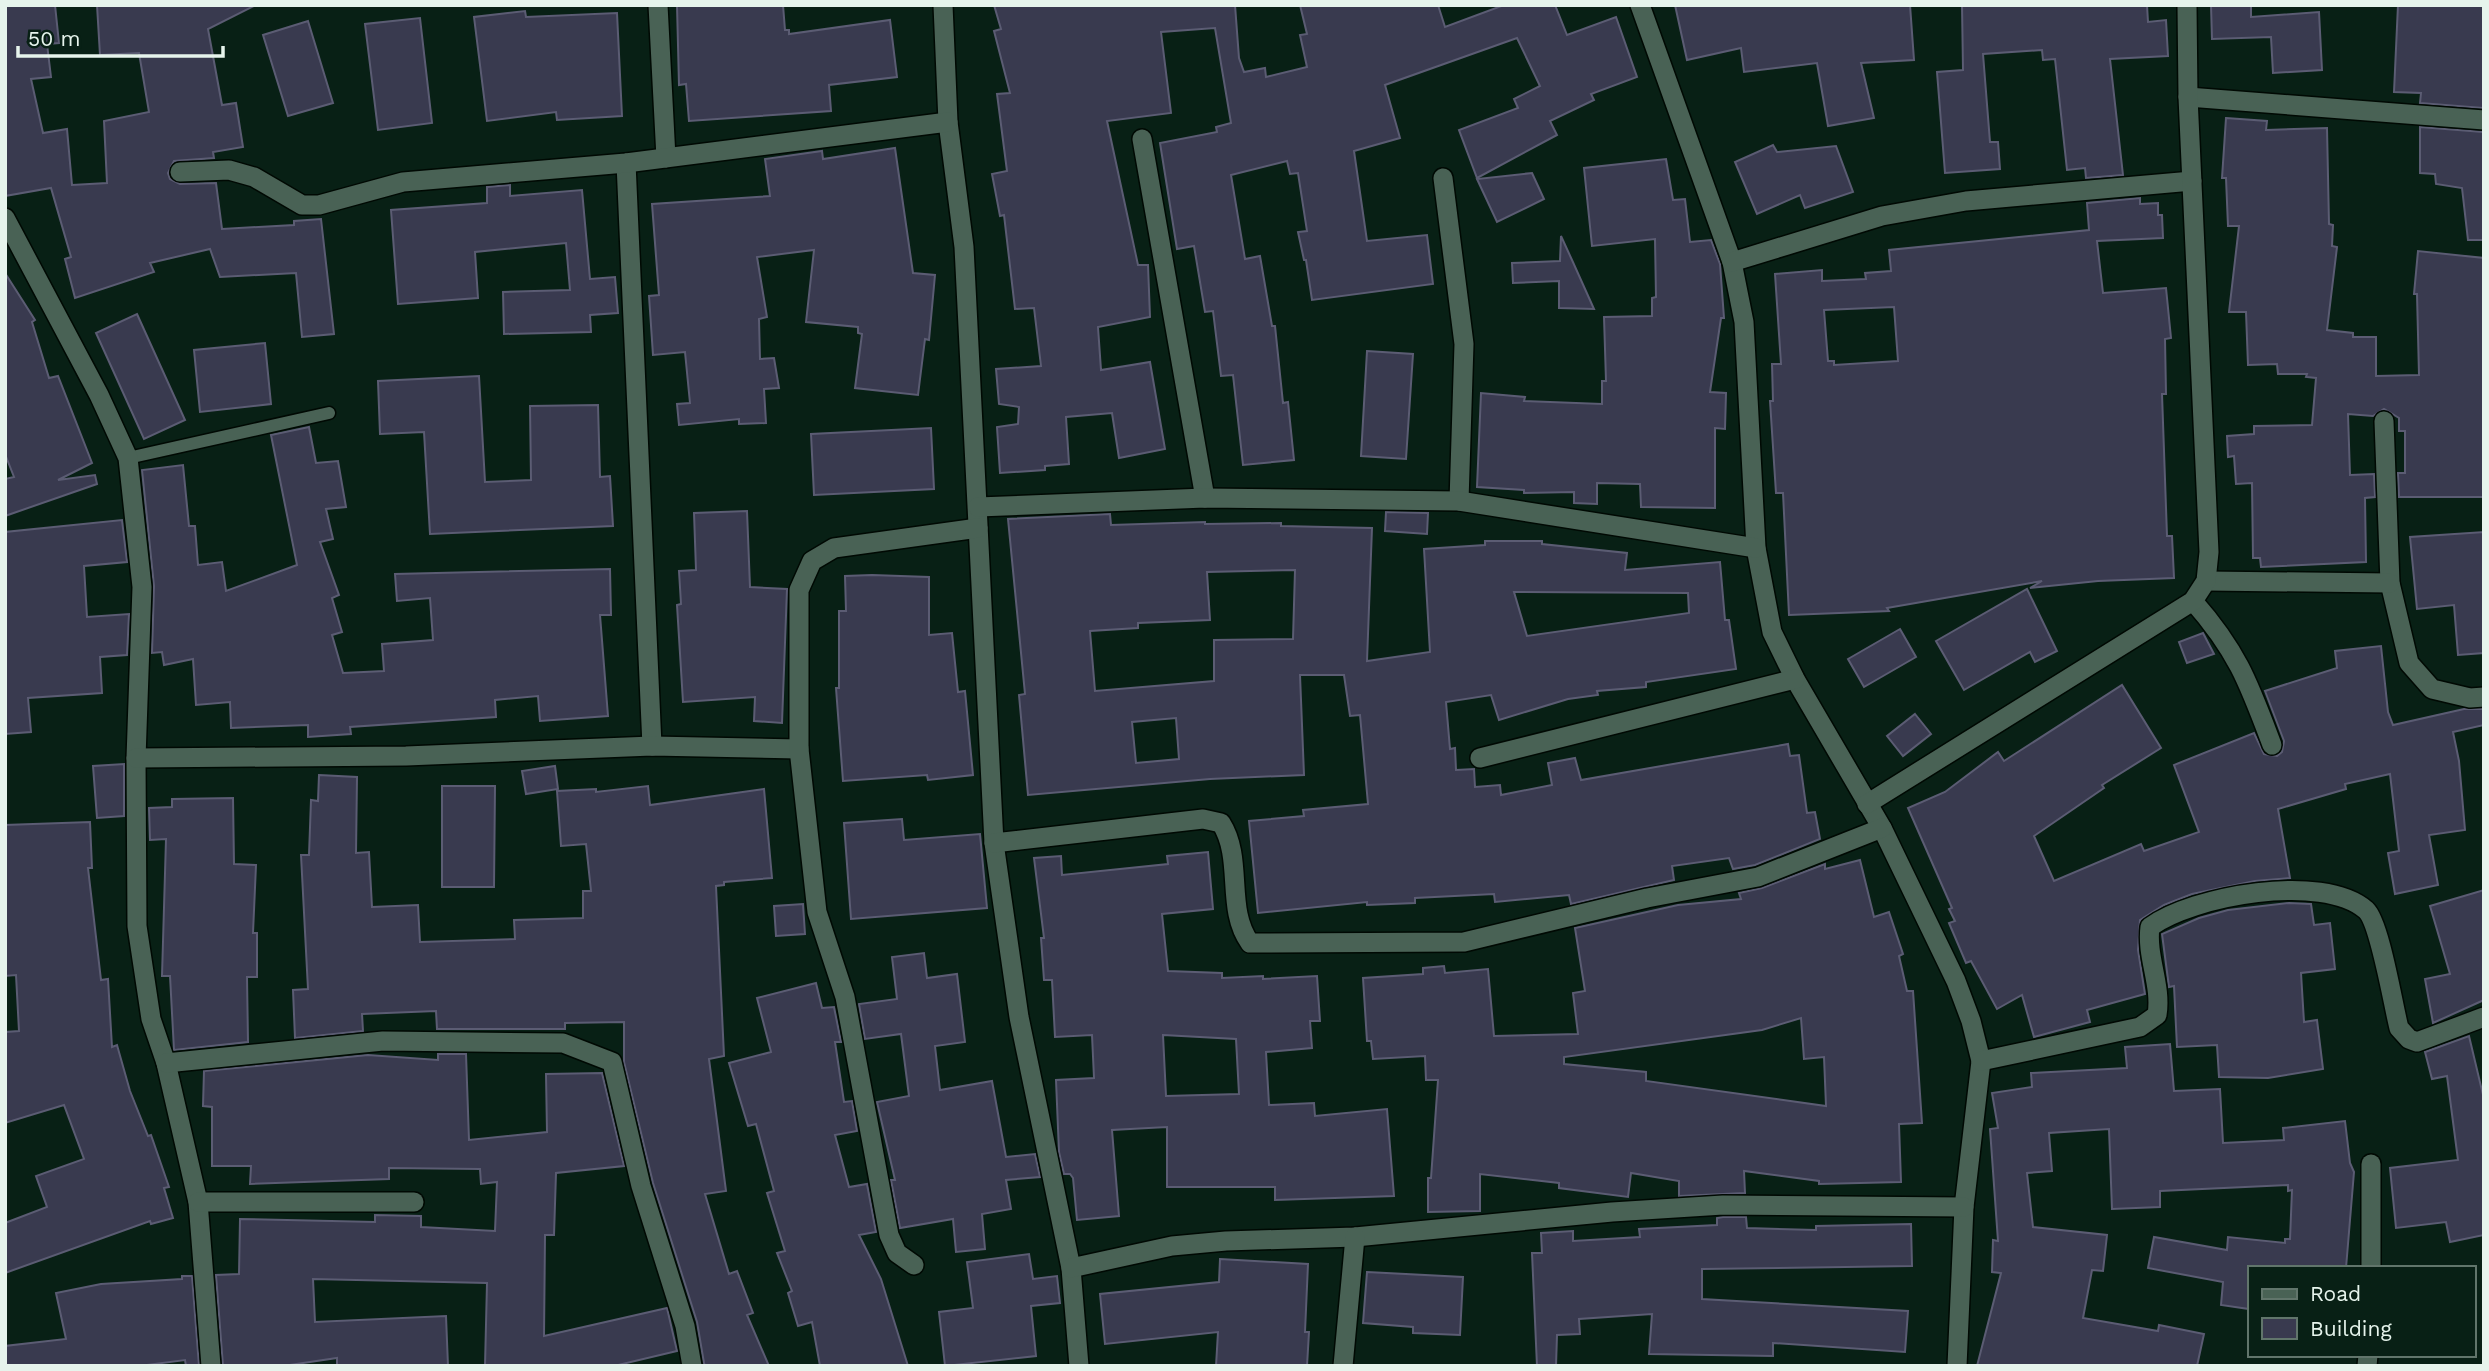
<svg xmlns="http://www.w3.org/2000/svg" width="2489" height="1371" font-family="'Work Sans',sans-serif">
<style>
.building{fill:#393a4f;stroke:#5b5c73;stroke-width:2;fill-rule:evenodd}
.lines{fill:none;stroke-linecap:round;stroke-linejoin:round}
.service-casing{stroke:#000903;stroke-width:15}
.minor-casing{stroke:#000903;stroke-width:22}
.service{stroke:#496255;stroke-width:12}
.minor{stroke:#496255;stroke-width:19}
</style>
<rect width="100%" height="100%" fill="#082015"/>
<g class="building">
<path d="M5,5H55L59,43L47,44L51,77L31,79L43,133L67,129L72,185L107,183L104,121L149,112L139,53L100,55L97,5H256L208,29L222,105L236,103L243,147L213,152L214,158L174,161L168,173L170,179L180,184L216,183L222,229L294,225V221L321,219L334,334L302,337L296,273L220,277L210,249L150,263L154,272L75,298L65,259L71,257L51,188L5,196Z"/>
<path d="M677,5H783L785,30H789V34L890,20L897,77L829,85L831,111L689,121L686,84L679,85Z"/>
<path d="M994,5H1235L1239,58L1244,72L1265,68L1266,77L1307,67L1300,35L1307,34L1300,5H1438L1445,27L1504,5H1555L1567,35L1616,17L1637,77L1591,94L1594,100L1550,121L1557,135L1477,178L1459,130L1518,108L1514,99L1540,86L1517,38L1385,85L1400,138L1354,151L1367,241L1427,235L1433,284L1312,300L1306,260H1304L1298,232L1307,231L1298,173L1290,174L1287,161L1231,175L1245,259L1260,256L1272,326H1275L1283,403L1288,402L1294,460L1243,465L1233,375L1221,376L1213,311L1205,312L1194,246L1177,249L1160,143L1217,132L1216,127L1231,123L1215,28L1161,32L1171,113L1107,121L1138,265H1148L1150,317L1098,327L1101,370L1150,362L1165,449L1119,458L1112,413L1066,417L1069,464L1045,466V470L1000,473L997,427L1018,424L1019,407L999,404L996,369L1041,366L1034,308L1015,309L1004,215L1000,216L992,174L1007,171L997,94L1010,93L994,31L1001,29Z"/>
<path d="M1675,5H1910L1914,60L1861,63L1874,118L1828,126L1817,63L1744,72L1741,48L1687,60Z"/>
<path d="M1962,5H2147L2148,22L2166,20L2168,56L2110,59L2123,175L2086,178L2085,168L2067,170L2055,59L2043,60L2042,50L1983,54L1990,142H1998L2000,169L1945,173L1937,72L1963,70Z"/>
<path d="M2211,5H2251V17L2319,12L2322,70L2273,73L2271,37L2212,39Z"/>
<path d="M2398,5H2484L2483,108L2420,103L2421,93L2394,92Z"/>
<path d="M525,11L526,17L617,13L622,116L557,120L556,112L487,121L474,17Z"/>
<path d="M420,18L432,123L378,130L365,24Z"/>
<path d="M308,21L333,103L288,116L263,35Z"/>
<path d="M2226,118L2267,121L2266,130L2327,128L2329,224L2333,225L2332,246L2337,247L2327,330L2353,333V337H2376V376L2419,375L2417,294H2414L2418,251L2484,258V497H2399L2398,473H2405V431H2399V418L2384,409L2373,416L2348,414L2350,475L2374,474L2375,497L2365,498L2366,562L2261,567L2260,558H2253L2252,483L2236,484L2234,456L2228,457L2227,436L2254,434V426L2312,425L2316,378L2306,377L2307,374H2278L2277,364L2248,365L2246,312H2229L2239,226H2228L2226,178H2222Z"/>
<path d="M2420,127L2483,132V240H2468L2462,188L2436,184L2435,174L2420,173Z"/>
<path d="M1773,145L1777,152L1836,146L1853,192L1805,208L1800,195L1757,214L1735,162Z"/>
<path d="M895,148L913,273L935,275L929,340L925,339L918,395L855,388L862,334L858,333V327L806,322L814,250L757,257L767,317L759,319L760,359L774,358L779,388L764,389L766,423L739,424V419L679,425L677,404L690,403L685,352L653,355L649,296L659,295L652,204L770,196L765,159L822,151L823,159Z"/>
<path d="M1666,159L1673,200L1685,199L1690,242L1711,240L1720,264L1724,318H1721L1710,392L1726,393L1725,429L1715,428V508L1641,507L1640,484L1597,483V504L1574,503V492L1524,493V490L1477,487L1481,393L1525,397L1524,401L1602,404V381H1606L1604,317L1652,316V298L1656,297L1655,239L1592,246L1584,168Z"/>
<path d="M1532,173L1544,199L1497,222L1477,179Z"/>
<path d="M510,185V196L582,190L590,279L615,277L618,313L590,315L591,332L504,334L503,292L570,290L566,243L475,252L478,298L398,304L391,210L487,203V187Z"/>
<path d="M2140,198V204L2158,203V215H2162L2163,238L2097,241L2103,293L2166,288L2171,338L2165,339L2166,394H2162L2167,536H2172L2174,578L2098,581L2030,588L2042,581L1887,608L1889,611L1789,615L1783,493H1776L1770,401H1773L1772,364H1781L1775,274L1822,270V281L1866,279L1865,273L1891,271L1889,250L2089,230L2087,203ZM1894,307L1898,361L1834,365V361H1828L1824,310Z"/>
<path d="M1561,236L1572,260L1594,309L1559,308V281L1513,283L1512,263L1560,261Z"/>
<path d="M5,273L35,320L32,322L49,378L58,376L92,463L58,480L95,475L97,484L5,516V479L14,477L5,454Z"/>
<path d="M137,314L185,420L144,439L96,333Z"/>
<path d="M265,343L271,404L200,412L194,350Z"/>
<path d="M1367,351L1413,354L1406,459L1361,456Z"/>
<path d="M479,376L485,482L531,480L530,406L598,405L600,477L610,476L613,526L430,534L424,432L380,434L378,381Z"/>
<path d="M309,427L316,463L338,461L346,507L326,509L333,539L320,542L339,595L332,598L342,632L332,635L343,673L384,671L382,644L433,640L430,598L397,601L395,574L610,569L611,615H600L608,716L540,721L538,696L495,700L496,717L350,727L351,734L308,737V725L231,728L230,702L196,705L193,659L164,665L162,652L152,653L154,586L142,470L183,465L189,526H195L198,565L222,562L226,591L297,565L271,435Z"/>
<path d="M931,428L934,489L814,495L811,434Z"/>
<path d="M747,511L750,587L787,589L782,723L754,721L755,697L683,702L677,605L681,604L679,571L696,570L694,513Z"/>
<path d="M1386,512L1428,513L1427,534L1385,531Z"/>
<path d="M1110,514L1111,525L1205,522V524L1281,523V526L1372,528L1367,661L1430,652L1424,549L1485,545V541H1542V544L1627,553L1625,570L1720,562L1725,620H1729L1736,669L1646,682V687L1597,691L1598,695L1568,699L1499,720L1491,695L1446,702L1450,749L1455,748L1456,770L1474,769L1475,787L1500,785L1501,795L1552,785L1548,763L1575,758L1581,780L1788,744L1790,756L1799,755L1807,813L1815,812L1820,839L1755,865L1733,869L1729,858L1672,866L1674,880L1571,904L1569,895L1495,902L1494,894L1415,898V903L1367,905V902L1258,913L1249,821L1304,816L1303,810L1368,804L1360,715L1350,716L1344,675H1300L1304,775L1210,779L1028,795L1019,695L1025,694L1008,519ZM1295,570L1293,639L1214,640V681L1095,691L1090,631L1138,628V623L1210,620L1207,572ZM1514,592L1688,593L1689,613L1527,636ZM1176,718L1179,759L1136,763L1132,722Z"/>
<path d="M122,520L127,562L84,566L87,617L129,614L127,655L100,657L102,693L28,698L31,732L5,734V532Z"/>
<path d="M2484,532V653L2458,655L2454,605L2417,609L2410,537Z"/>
<path d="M872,575L929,577V635L952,633L958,692L965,691L973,775L928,780L927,775L843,781L836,688H839V611H846L845,576Z"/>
<path d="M2027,589L2057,651L2035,662L2030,652L1964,690L1936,641Z"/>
<path d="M1900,629L1916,657L1864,687L1848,659Z"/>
<path d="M2203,633L2214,654L2187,663L2179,642Z"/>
<path d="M2381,646L2388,712L2393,725L2464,709H2484V725L2453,732L2459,761L2465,830L2429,835L2438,885L2395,894L2388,853L2399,851L2390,774L2345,784L2346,789L2278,809L2290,878L2255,881L2192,894L2164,905L2140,920L2138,950L2145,994L2087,1010L2090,1022L2034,1037L2022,995L1997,1009L1971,961L1966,963L1949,923L1955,921L1949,909L1952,908L1908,808L1945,792L1998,752L2004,761L2122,685L2161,748L2102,785L2104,788L2034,836L2054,881L2141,844L2144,851L2199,832L2174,765L2254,733L2264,754L2277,756L2282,752L2284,741L2265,691L2337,668L2335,651Z"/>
<path d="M1915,714L1931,734L1903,756L1887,736Z"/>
<path d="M124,764V816L97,818L93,766Z"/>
<path d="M555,766L558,789L526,794L522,771Z"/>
<path d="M319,775L357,777L356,853L369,852L372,907L418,905L420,942L515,939L514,920L583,918V891H591L586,844L561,846L557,791L596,789V792L648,786L650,805L764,789L772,878L724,882V885L716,886L724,1056L709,1059L726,1191L705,1194L729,1274L737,1271L753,1313L747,1315L769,1366H705L704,1363L697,1322L653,1183L624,1062V1022L565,1023V1029H437L436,1011L362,1014L363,1031L295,1038L293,990L308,989L301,855H309L311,800L318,801Z"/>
<path d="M442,786H495L494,887H442Z"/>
<path d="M233,798L234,864L256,865L253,933H257V977H247L248,1042L174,1050L170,976H162L166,839L150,840L149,808L172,807V799Z"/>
<path d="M902,819L904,840L980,834L987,908L851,919L844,823Z"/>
<path d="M90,822L92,868H88L101,980L108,979L112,1047L117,1045L130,1091L148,1136L151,1135L169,1187L164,1188L173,1218L151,1224L150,1221L5,1273V1223L47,1207L36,1176L84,1159L64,1105L5,1123V1032L19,1031L16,975L5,976V825Z"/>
<path d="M1208,852L1213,909L1162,914L1168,971L1222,973V978L1263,976V979L1317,976L1320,1021H1310L1312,1048L1266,1052L1269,1105L1314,1103L1315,1116L1387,1109L1394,1196L1275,1200V1187H1167V1127L1112,1130L1119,1216L1077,1220L1073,1178L1070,1174H1064L1059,1152L1056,1080L1094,1078L1092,1035L1055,1037L1052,980H1044L1041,938H1044L1034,858L1061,856L1062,875L1168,864L1167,856ZM1163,1035L1236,1039L1239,1094L1166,1096Z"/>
<path d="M1860,860L1874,917L1889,912L1903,954L1899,956L1907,991H1913L1922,1123L1899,1124L1901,1182L1819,1184V1181L1744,1171L1745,1193L1679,1196V1181L1631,1173L1628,1197L1559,1188V1183L1480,1174V1211L1428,1212V1178H1431L1438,1080H1426L1425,1056L1373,1059L1371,1041H1367L1363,978L1423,974V968L1444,966L1445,973L1488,969L1494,1036L1578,1034L1573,993L1585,991L1575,928L1678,905L1741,899L1739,893L1762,888L1825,864V869ZM1801,1018L1804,1059L1824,1057L1826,1106L1646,1081V1072L1564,1064V1057L1762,1030Z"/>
<path d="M2484,890V1000L2433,1023L2425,979L2450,974L2430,906Z"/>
<path d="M2289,903L2311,904L2314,925L2330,923L2335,969L2301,973L2304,1022L2317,1020L2323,1069L2268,1078L2219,1077L2217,1045L2177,1047L2174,986L2169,987L2162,934L2199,918L2228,910Z"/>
<path d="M803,904L805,934L776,936L774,906Z"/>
<path d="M924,953L927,978L957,974L965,1042L935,1046L940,1090L992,1081L1006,1157L1035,1154L1040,1177L1006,1180L1011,1209L982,1214L985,1249L956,1252L953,1219L900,1228L891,1180H895L877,1102L909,1096L901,1034L865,1039L859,1004L897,999L892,957Z"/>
<path d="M816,983L822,1008L834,1007L841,1042H835L844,1102L852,1101L857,1131L835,1135L849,1187L867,1184L876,1232L859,1235L881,1279L908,1366H820L812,1322L798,1326L788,1293L792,1291L777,1253L785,1251L767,1193L774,1191L756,1124L748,1126L729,1063L771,1052L757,998Z"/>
<path d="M2469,1036L2484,1099V1235L2450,1242L2446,1222L2396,1228L2390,1168L2458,1160L2447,1076L2432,1079L2425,1052Z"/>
<path d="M2170,1044L2174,1091L2220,1089L2223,1143L2284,1140L2283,1128L2345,1121L2350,1163L2354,1172L2346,1268H2249V1309L2221,1305L2223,1282L2148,1268L2154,1237L2227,1250L2228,1237L2285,1243V1239H2290L2292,1190L2288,1191V1185L2160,1191V1207L2112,1209L2109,1129L2049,1133L2052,1171L2027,1173L2033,1227L2107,1235L2103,1271L2092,1270L2083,1318L2158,1331L2159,1325L2204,1334L2197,1366H1977L2001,1273L1992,1272L1993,1240L1998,1241L1990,1129L1998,1128L1992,1093L2032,1087L2031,1073L2127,1068L2125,1047Z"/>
<path d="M438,1054H466L469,1140L547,1132L546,1074L602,1073L624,1166L556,1173L554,1235H545L544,1336L667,1308L677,1351L614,1366H485L487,1283L313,1279L315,1322L446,1316L448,1366H337V1358L283,1366H223L216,1275L239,1274L240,1219L375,1222V1215L421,1216V1227L495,1231L497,1182L481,1184L480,1169L389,1168V1179L250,1184L251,1166H212V1107L203,1106L204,1071L368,1055L438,1060Z"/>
<path d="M1723,1217H1746L1747,1228L1816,1230V1226L1911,1224L1912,1266L1702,1269V1299L1908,1311L1905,1352L1773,1343V1356L1649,1354L1652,1314L1579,1319L1580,1334L1557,1335L1556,1366H1537L1532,1253H1542L1541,1233L1573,1231V1241L1640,1237L1639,1229L1717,1225V1218Z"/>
<path d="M1029,1254L1033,1279L1057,1276L1060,1303L1031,1306L1036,1356L945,1366L939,1312L973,1308L967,1262Z"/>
<path d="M1220,1259L1308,1264L1305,1332H1309L1307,1366H1216L1218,1332L1105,1344L1100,1294L1219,1282Z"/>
<path d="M1367,1272L1463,1277L1460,1335L1413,1333V1327L1363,1323Z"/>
<path d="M182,1276H192L199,1366H186L185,1360L139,1366H5V1346L66,1339L56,1293L101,1284L182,1279Z"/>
</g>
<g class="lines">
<defs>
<path id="service" d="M128,458L329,413"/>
<g id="minor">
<path d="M658,5L666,158"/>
<path d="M943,5L948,122L964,247L994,843L1019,1017L1071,1268L1079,1366"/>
<path d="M1640,5L1732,262L1744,322L1756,548L1772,632L1795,679L1882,828L1956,981L1971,1021L1981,1061L1964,1207L1957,1366"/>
<path d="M2188,97L2484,120"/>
<path d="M1142,139L1205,498"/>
<path d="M626,163L652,746"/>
<path d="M180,172L229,170L254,177L302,205H319L403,182L626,163L948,122"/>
<path d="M1443,178L1464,344L1459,501"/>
<path d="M5,218L99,395L128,458L142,587L136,758L137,926L151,1019L166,1063L198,1202L211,1366"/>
<path d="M1732,262L1882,216L1966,201L2192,181"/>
<path d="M2384,421L2390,583L2409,663L2432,689L2470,698L2484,697"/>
<path d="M978,507L1205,498L1459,501L1756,548"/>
<path d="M2206,581L2390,583"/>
<path d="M2193,601C2238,652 2249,684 2272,745"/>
<path d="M136,758L406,756L652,746L799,749"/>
<path d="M1480,758L1795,679"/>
<path d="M1867,804L2193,601L2206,581L2209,552L2188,97L2187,5"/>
<path d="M994,843L1203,819L1221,823C1244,859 1225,909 1250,943L1464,942L1647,898L1758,877L1882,828"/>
<path d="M1981,1061L2140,1027L2157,1015C2162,985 2146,957 2150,927C2192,896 2322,872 2366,910C2380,923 2393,1005 2399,1028L2409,1039L2417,1042L2484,1017"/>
<path d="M166,1063L383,1041L563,1043L612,1062L641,1186L685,1326L692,1366"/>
<path d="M198,1202H414"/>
<path d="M914,1265L897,1253L889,1235L845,997L817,912L799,749V590L812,561L834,548L978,528"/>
<path d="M1071,1268L1172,1246L1226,1241L1355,1237L1612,1212L1723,1205L1964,1207"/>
<path d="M2371,1268V1164"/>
<path d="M1343,1366L1355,1237"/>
<path d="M2367,1366L2368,1355"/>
</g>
</defs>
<use href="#service" class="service-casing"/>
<use href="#minor" class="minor-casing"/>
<use href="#service" class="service"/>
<use href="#minor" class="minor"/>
</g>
<rect width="2489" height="1371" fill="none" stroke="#e6f4ec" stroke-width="14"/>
<rect x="2248" y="1266" width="228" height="91" fill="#082015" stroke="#61756b" stroke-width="2"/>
<rect x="2262" y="1289" width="35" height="10" fill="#496255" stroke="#61756b" stroke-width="2"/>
<text x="2310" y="1301" font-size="21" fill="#e6f4ec">Road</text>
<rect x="2262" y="1318" width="35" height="21" fill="#393a4f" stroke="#61756b" stroke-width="2"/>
<text x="2310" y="1336" font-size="21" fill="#e6f4ec">Building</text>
<path d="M18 46v10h205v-10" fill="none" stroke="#e6f4ec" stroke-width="3.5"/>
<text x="28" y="46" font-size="21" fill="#e6f4ec" stroke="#082015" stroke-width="5" paint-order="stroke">50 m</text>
</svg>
